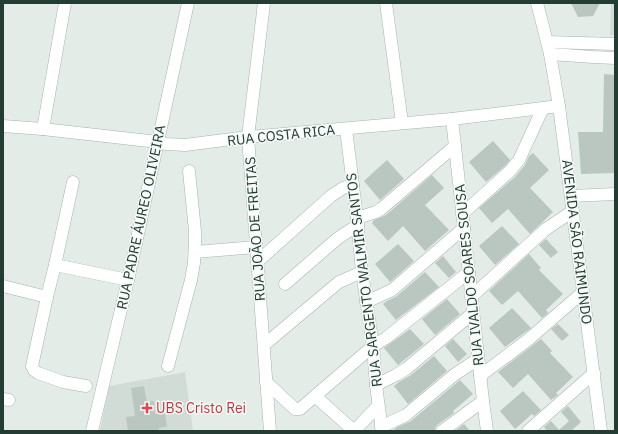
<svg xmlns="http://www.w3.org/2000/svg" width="618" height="434" font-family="'IBM Plex Sans',sans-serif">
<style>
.built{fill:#d2dcd6}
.building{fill:#b9c7c0}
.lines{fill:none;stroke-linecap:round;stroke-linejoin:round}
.minor-casing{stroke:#a7b4ae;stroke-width:13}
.minor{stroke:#fff;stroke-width:12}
.health-dot{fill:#e0444e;stroke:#f4f9f6;stroke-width:1.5}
.labels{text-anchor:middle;stroke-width:3;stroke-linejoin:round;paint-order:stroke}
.street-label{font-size:14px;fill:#243d34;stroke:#f4f9f6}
.health-label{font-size:14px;fill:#be3a42;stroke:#f4f9f6;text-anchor:start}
</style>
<rect width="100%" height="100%" fill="#e4ece8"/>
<g class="built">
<path d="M611,3H615V35H610Z"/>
<path d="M185,372L193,431H100L109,386Z"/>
</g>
<g class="building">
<path d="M571,3H600L593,16L578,17Z"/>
<path d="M604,74L615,75V173L581,174L578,132H603Z"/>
<path d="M493,141L510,160L505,166L486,182L469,162Z"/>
<path d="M533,153L549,170L530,188L553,212L530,234L508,209L492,223L479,208L515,177L525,165L529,156Z"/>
<path d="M387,160L404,179L380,200L364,181Z"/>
<path d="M432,175L444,188L425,205L449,230L425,251L403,226L388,241L372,223L374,220L386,215Z"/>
<path d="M502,226L519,244L495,265L479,246Z"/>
<path d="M546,239L558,252L551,258L539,245Z"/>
<path d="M398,244L414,261L390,282L375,264Z"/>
<path d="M529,254L541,268L539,270L563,294L546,310L548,313L542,318L518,291L502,305L489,291Z"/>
<path d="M443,256L456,272L449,278L435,263Z"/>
<path d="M425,272L439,287L396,320L383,304L387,301L397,296Z"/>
<path d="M447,299L460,314L435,335L422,319Z"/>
<path d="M512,308L531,328L505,347L489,328Z"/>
<path d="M558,324L569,335L562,341L551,329Z"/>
<path d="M410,329L424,344L398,365L384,348Z"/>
<path d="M453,339L467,354L458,362L445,346Z"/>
<path d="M541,339L552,351L550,353L573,377L556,393L558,395L551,400L528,374L513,388L498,372Z"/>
<path d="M434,356L447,371L408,404L394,386L399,382L411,375Z"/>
<path d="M460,380L473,394L453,411L454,413L437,425L435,428V431H393L397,427L411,421Z"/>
<path d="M144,386L147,402L154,401L155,414L165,413L167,427L159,428V431H128L126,417L135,416L131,388Z"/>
<path d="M523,391L541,410L534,416L532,414L515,429L500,411Z"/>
<path d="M568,406L581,422L571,431H547L544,427L551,421L559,430L569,421L561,412Z"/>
<path d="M464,424L470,431H455Z"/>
</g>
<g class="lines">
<defs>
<g id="minor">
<path d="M264,3L248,137L270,431"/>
<path d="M386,3L402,123"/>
<path d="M537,3L550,54L559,106L601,431"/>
<path d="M547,42L615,44"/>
<path d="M550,54L593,57L615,58"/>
<path d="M452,119L483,401L487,431"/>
<path d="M3,126L43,129L158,142L166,144L185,145L248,137L452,119L559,106"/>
<path d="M43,129L65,3"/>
<path d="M346,129L357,218L362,272L373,346L376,385L382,431"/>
<path d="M73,182L55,265L47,297L32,366L34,370L38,373L63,382L86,386"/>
<path d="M571,196L615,194"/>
<path d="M462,214L510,171L519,160L543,108"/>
<path d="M357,218L376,212L381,209L455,146"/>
<path d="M195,252L256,247"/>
<path d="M257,262L331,196L343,188L353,185"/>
<path d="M55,265L128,280"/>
<path d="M285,284L338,238L358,225"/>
<path d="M3,286L47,297"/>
<path d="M471,297L546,229L573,211"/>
<path d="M366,302L392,290L464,228"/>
<path d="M264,345L339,282L362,272"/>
<path d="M168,366L191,280L194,263L195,241V231L189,171"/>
<path d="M480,376L529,339L583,292"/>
<path d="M266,382L295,409H300L373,346L386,338L469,272"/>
<path d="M376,385L396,375L406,369L473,313"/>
<path d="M315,396L354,431"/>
<path d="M3,399L9,400"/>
<path d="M381,427L406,415L454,375L478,359"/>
<path d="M92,431L128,280L188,3"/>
<path d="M354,431L378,406"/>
<path d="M442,431L483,401"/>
<path d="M528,431L594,373"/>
</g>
</defs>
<use href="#minor" class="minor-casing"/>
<use href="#minor" class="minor"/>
</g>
<path class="health-dot" d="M145 402h4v4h4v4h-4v4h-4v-4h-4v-4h4z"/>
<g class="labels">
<g class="street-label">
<text transform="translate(281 135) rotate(-6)" y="5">RUA COSTA RICA</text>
<text transform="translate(141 217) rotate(-78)" y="5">RUA PADRE ÁUREO OLIVEIRA</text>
<text transform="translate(255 229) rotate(-94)" y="5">RUA JOÃO DE FREITAS</text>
<text transform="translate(577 242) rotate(83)" y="5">AVENIDA SÃO RAIMUNDO</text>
<text transform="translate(469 275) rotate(-96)" y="5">RUA IVALDO SOARES SOUSA</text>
<text transform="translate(364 280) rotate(-97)" y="5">RUA SARGENTO WALMIR SANTOS</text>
</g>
<g class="health-label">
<text x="156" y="413">UBS Cristo Rei</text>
</g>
</g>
<rect width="618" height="434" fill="none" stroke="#243d34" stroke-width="8"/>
</svg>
